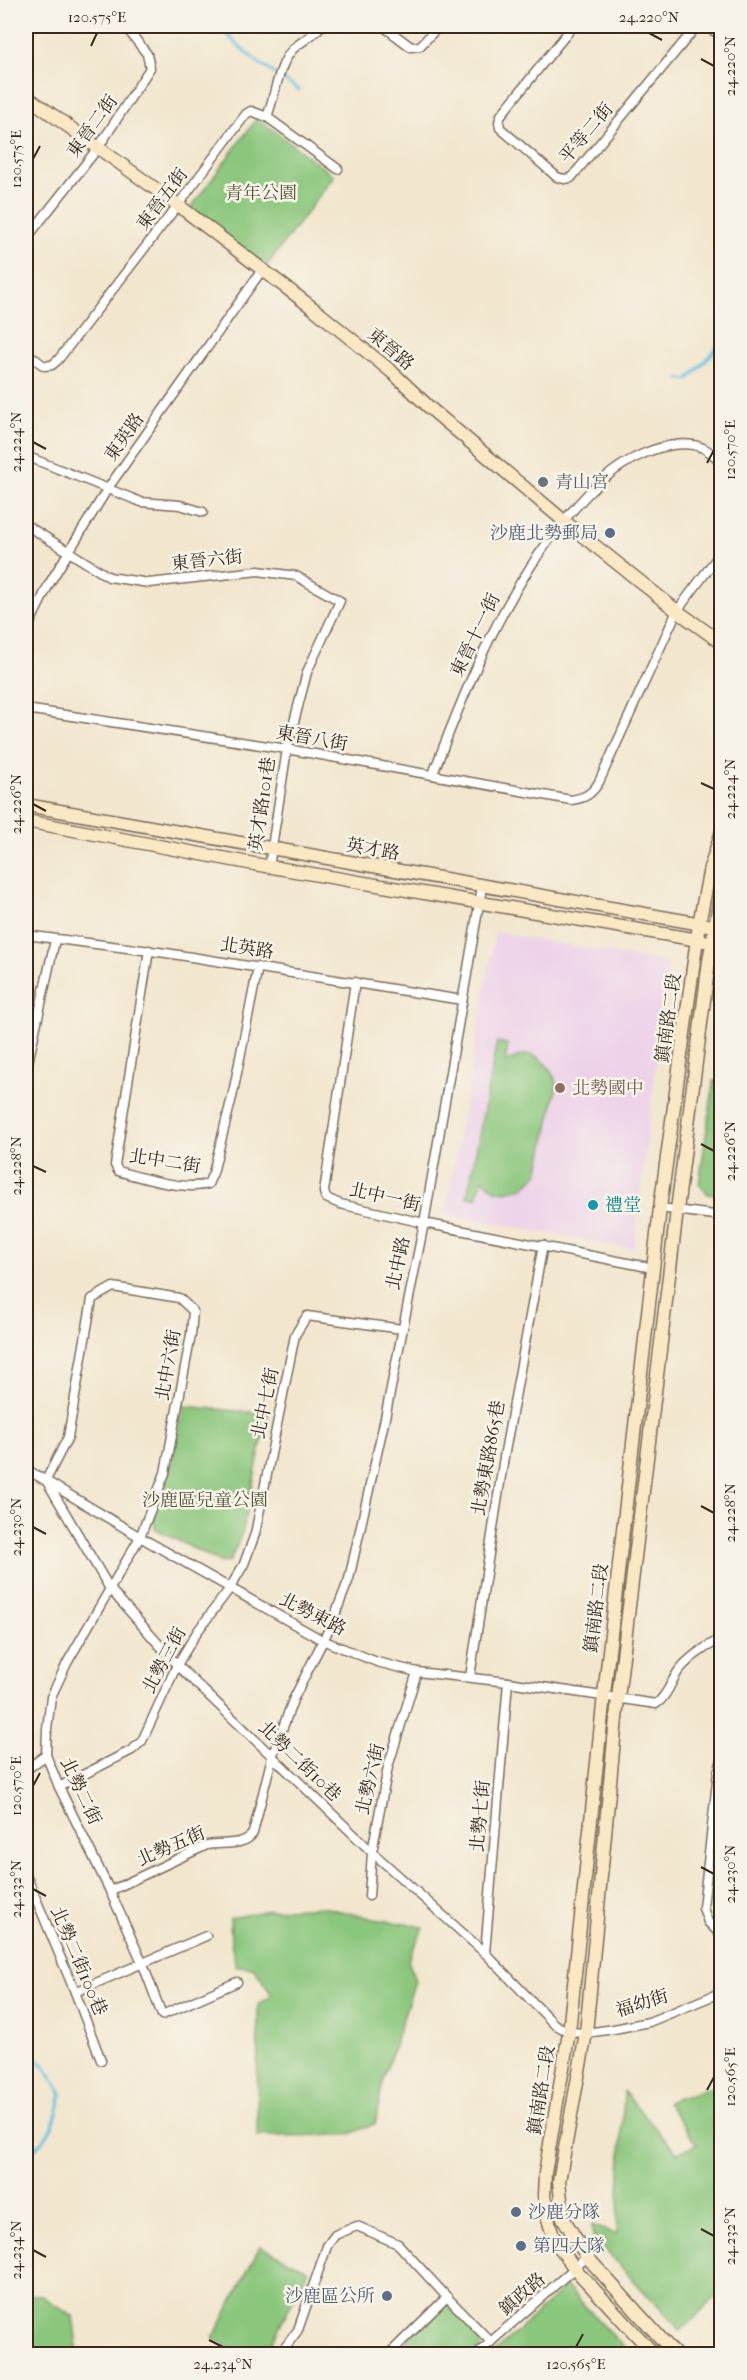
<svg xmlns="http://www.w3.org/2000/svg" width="747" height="2380" font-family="'IM FELL French Canon','Noto Serif TC',serif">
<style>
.built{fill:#edd1e9}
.green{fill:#8ac67c;stroke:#62784d;stroke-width:1.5}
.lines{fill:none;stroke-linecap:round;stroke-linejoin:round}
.stream{stroke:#64bfe2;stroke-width:3}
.street-casing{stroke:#7b6c5c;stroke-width:11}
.secondary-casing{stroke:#7b6c5c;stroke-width:15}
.street{stroke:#fff;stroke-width:8}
.secondary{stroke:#fae7c3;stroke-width:12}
.ticks{fill:none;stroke:#3b2a1e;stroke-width:2}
.worship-dot{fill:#6b7280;stroke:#f7f3e8;stroke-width:2}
.service-dot{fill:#5c6f8a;stroke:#f7f3e8;stroke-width:2}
.education-dot{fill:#8d6e63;stroke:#f7f3e8;stroke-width:2}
.culture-dot{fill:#0f9aa8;stroke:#f7f3e8;stroke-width:2}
.labels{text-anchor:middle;stroke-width:5;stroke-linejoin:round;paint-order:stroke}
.street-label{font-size:18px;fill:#3b2a1e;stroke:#f7f3e8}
.park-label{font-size:18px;fill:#53593a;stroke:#f7f3e8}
.worship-label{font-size:18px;fill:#5b616d;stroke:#f7f3e8;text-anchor:start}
.service-label{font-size:18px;fill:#4e5e75;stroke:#f7f3e8;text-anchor:end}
.education-label{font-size:18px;fill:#785e54;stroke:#f7f3e8;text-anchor:start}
.culture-label{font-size:18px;fill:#0d838f;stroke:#f7f3e8;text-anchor:start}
.neatline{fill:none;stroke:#3b2a1e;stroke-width:2}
.ticks-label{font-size:15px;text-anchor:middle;fill:#3b2a1e}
</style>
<rect width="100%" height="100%" fill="#f7f3e8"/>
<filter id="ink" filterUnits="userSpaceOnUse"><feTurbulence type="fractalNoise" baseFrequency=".0167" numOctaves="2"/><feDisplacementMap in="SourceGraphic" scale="12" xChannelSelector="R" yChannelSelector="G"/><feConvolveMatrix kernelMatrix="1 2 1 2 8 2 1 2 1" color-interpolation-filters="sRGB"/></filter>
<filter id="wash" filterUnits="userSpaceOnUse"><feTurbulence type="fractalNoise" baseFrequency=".008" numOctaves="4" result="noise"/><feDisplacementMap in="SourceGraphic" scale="24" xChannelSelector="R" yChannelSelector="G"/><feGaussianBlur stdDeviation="1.35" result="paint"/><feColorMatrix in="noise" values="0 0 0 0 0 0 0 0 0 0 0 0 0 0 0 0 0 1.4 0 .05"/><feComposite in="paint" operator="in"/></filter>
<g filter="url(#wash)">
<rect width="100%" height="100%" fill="#f2e6ce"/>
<path class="built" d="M495,932L668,963L634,1249L445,1214Z"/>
<g class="green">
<path d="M257,118L334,176L266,267L189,210Z"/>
<path d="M497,1042L508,1044L505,1062C511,1060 518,1056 524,1055C541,1053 553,1071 557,1085L538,1174L522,1188L505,1192L496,1190L482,1179L477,1198L467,1197Z"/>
<path d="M714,1081L721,1082V1196L708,1194L699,1184Z"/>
<path d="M184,1406L268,1414L242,1533L230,1561L222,1563L155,1529L153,1514L168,1474Z"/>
<path d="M323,1907L374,1919L424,1927L408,1960L415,1981L383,2080L375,2124L347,2135L257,2136L258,2005L272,1995L253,1967L236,1966L231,1942L230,1918L269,1910Z"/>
<path d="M721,2084V2295L718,2294L681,2331L593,2237L592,2225L617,2235L624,2092L677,2153L697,2145L667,2102Z"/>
<path d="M260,2246L308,2270L266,2354H244L213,2339Z"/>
<path d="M566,2286L630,2354H493Z"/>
<path d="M26,2295L42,2296L73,2316L78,2354H26Z"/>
<path d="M446,2302L486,2342L472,2354H394Z"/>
</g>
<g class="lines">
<g class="stream">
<path d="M221,26C242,54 270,71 299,90"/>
<path d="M680,379L688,380L722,342"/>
<path d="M26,2053L43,2064L62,2093C55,2126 51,2135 26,2157"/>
</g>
</g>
</g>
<g filter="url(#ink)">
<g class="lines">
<defs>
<g id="street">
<path d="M383,26L411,47L420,46L439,26"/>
<path d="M573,26L501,115L499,122L500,128L557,177L564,179L571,178L697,26"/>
<path d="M703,26L722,35"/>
<path d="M267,117C275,96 278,66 292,50C301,41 313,36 321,26"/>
<path d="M26,239L98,148L150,68L147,54L125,26"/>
<path d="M26,352L44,366L52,365L58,360L178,205L246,114L251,111L267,117L338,169"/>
<path d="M26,456L141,502L180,505L203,512"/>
<path d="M26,525L109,577L149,583L258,571L296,576L340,601L307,672L287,749L269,867"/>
<path d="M26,631L49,584L108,488L262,270"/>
<path d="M26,709L287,749L571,800C585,798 592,794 599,782L677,611L722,551"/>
<path d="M433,774C468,682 504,592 568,516C591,489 612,467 645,453C662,446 686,440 703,448C710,451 716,458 722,462"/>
<path d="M26,935L166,953L462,1000"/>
<path d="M149,950L115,1165L118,1171C142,1178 185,1191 208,1184L213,1173L233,1093L258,967"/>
<path d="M709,961L722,963"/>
<path d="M355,982L324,1192L326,1198L340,1204L424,1223L653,1268"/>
<path d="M26,1072L55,940"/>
<path d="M660,1208L722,1216"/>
<path d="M26,1469L140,1537L322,1640L377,1662L417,1672L508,1682L656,1704C668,1696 671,1680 680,1669C692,1655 706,1647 722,1638"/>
<path d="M470,1677L504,1457L543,1245"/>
<path d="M722,1760L718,1772L703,1908L708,1922L722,1936"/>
<path d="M26,1770L46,1755"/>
<path d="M59,1787L132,1750L142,1741L177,1665L197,1632L230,1588L244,1564L255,1534L295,1335L307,1316L402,1329"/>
<path d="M26,1875L75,1992L101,2060"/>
<path d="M110,1891L207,1845C223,1842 244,1847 253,1833L272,1757L293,1700L331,1625L349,1579L385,1418L424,1223L482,887"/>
<path d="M369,1896L372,1852L388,1767L417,1672"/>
<path d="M485,1953L508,1682"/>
<path d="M237,1982L162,2015L142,1962L110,1891L59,1787L46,1755L47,1729L51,1697L67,1663L140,1537L165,1473L191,1335L193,1311L179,1298L113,1287L92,1299L68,1437L46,1480L110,1589L177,1665L372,1852L485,1953L554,2024L569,2032L586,2033L614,2029L649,2022L722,1992"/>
<path d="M75,1992L206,1936"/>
<path d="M447,2297L491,2342"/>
<path d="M280,2354L298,2330L327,2246L335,2235L357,2226L398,2244L447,2297L389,2354"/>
<path d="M477,2354L587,2257"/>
</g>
<g id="secondary">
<path d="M26,96L178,205L314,309L392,372L431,409L564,521L677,611L722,643"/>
<path d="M26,805L707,925"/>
<path d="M26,821L254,864L704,941"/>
<path d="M654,2354L575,2269L554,2239L548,2219L544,2196L545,2173L569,2032L604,1695L660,1208L699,924L710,868L722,831"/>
<path d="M675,2354L587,2257L563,2218L559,2181L586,2033L618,1698L677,1210L709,961L722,886"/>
</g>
</defs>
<use href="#street" class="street-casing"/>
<use href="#secondary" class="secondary-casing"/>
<use href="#street" class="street"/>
<use href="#secondary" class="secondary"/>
</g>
</g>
<path class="ticks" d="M649,33L662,40M91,46L97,33M701,59L714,66M33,159L40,146M33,442L46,449M707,463L714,450M701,783L714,789M33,804L46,811M701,1144L714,1151M33,1166L46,1172M701,1506L714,1513M33,1527L46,1534M33,1786L40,1773M701,1867L714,1874M33,1889L46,1896M707,2090L714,2077M701,2229L714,2236M33,2250L46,2257M209,2340L223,2347M576,2347L583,2334"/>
<circle class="worship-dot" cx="543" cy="482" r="6"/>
<g class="service-dot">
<circle cx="610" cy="533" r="6"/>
<circle cx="516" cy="2212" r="6"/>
<circle cx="521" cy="2246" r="6"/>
<circle cx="387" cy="2296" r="6"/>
</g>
<circle class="education-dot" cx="560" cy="1088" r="6"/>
<circle class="culture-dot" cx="593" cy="1205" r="6"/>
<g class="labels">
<g class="street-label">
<text transform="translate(92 126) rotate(-54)" y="6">東晉二街</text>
<text transform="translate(586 133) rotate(-50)" y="6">平等二街</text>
<text transform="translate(162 199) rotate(-53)" y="6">東晉五街</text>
<text transform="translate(391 349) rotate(40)" y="6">東晉路</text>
<text transform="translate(124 437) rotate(-55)" y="6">東英路</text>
<text transform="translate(207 560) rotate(-6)" y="6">東晉六街</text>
<text transform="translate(475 635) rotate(-64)" y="6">東晉十一街</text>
<text transform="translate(312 738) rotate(10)" y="6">東晉八街</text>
<text transform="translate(262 804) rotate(-82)" y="6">英才路101巷</text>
<text transform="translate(373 849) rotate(10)" y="6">英才路</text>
<text transform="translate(247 948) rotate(9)" y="6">北英路</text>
<text transform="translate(668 1018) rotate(-82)" y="6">鎮南路二段</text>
<text transform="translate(165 1161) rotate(9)" y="6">北中二街</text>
<text transform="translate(385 1197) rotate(13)" y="6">北中一街</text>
<text transform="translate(398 1263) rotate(-78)" y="6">北中路</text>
<text transform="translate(168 1365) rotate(-80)" y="6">北中六街</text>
<text transform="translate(265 1403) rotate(-78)" y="6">北中七街</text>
<text transform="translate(488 1458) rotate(-80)" y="6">北勢東路865巷</text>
<text transform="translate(596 1608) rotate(-83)" y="6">鎮南路二段</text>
<text transform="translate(313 1614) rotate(27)" y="6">北勢東路</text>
<text transform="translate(164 1660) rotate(-62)" y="6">北勢三街</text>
<text transform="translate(300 1761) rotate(44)" y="6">北勢二街10巷</text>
<text transform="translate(370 1779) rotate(-77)" y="6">北勢六街</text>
<text transform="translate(81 1791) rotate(65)" y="6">北勢二街</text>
<text transform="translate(480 1816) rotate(-85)" y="6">北勢七街</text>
<text transform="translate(171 1846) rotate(-24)" y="6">北勢五街</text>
<text transform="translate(79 1961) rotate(67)" y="6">北勢二街100巷</text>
<text transform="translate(642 2003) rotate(-17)" y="6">福幼街</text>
<text transform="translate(541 2090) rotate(-81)" y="6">鎮南路二段</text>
<text transform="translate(522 2294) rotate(-41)" y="6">鎮政路</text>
</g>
<g class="park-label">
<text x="261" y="199">青年公園</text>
<text x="205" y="1506">沙鹿區兒童公園</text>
</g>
<g class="worship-label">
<text x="555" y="488">青山宮</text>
</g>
<g class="service-label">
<text x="598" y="539">沙鹿北勢郵局</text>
<text x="528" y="2218" text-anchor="start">沙鹿分隊</text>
<text x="533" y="2252" text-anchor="start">第四大隊</text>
<text x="375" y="2302">沙鹿區公所</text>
</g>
<g class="education-label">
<text x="572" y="1094">北勢國中</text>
</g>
<g class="culture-label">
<text x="605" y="1211">禮堂</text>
</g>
</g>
<rect width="747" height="2380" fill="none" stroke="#f7f3e8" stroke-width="66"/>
<rect x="33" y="33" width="681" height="2314" class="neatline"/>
<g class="ticks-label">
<text x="97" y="22">120.575°E</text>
<text x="649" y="22">24.220°N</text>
<text transform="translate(730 66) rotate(-90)" y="5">24.220°N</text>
<text transform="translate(16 159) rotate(-90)" y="5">120.575°E</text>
<text transform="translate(16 442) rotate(-90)" y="5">24.224°N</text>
<text transform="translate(730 450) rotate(-90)" y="5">120.570°E</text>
<text transform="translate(730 789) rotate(-90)" y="5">24.224°N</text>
<text transform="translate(16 804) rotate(-90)" y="5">24.226°N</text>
<text transform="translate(730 1151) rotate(-90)" y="5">24.226°N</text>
<text transform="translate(16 1166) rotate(-90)" y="5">24.228°N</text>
<text transform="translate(730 1513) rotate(-90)" y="5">24.228°N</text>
<text transform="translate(16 1527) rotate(-90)" y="5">24.230°N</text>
<text transform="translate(16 1786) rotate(-90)" y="5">120.570°E</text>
<text transform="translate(730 1874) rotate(-90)" y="5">24.230°N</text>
<text transform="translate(16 1889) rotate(-90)" y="5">24.232°N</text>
<text transform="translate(730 2077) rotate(-90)" y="5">120.565°E</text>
<text transform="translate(730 2236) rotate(-90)" y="5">24.232°N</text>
<text transform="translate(16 2250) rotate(-90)" y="5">24.234°N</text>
<text x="223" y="2369">24.234°N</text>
<text x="576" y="2369">120.565°E</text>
</g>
</svg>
